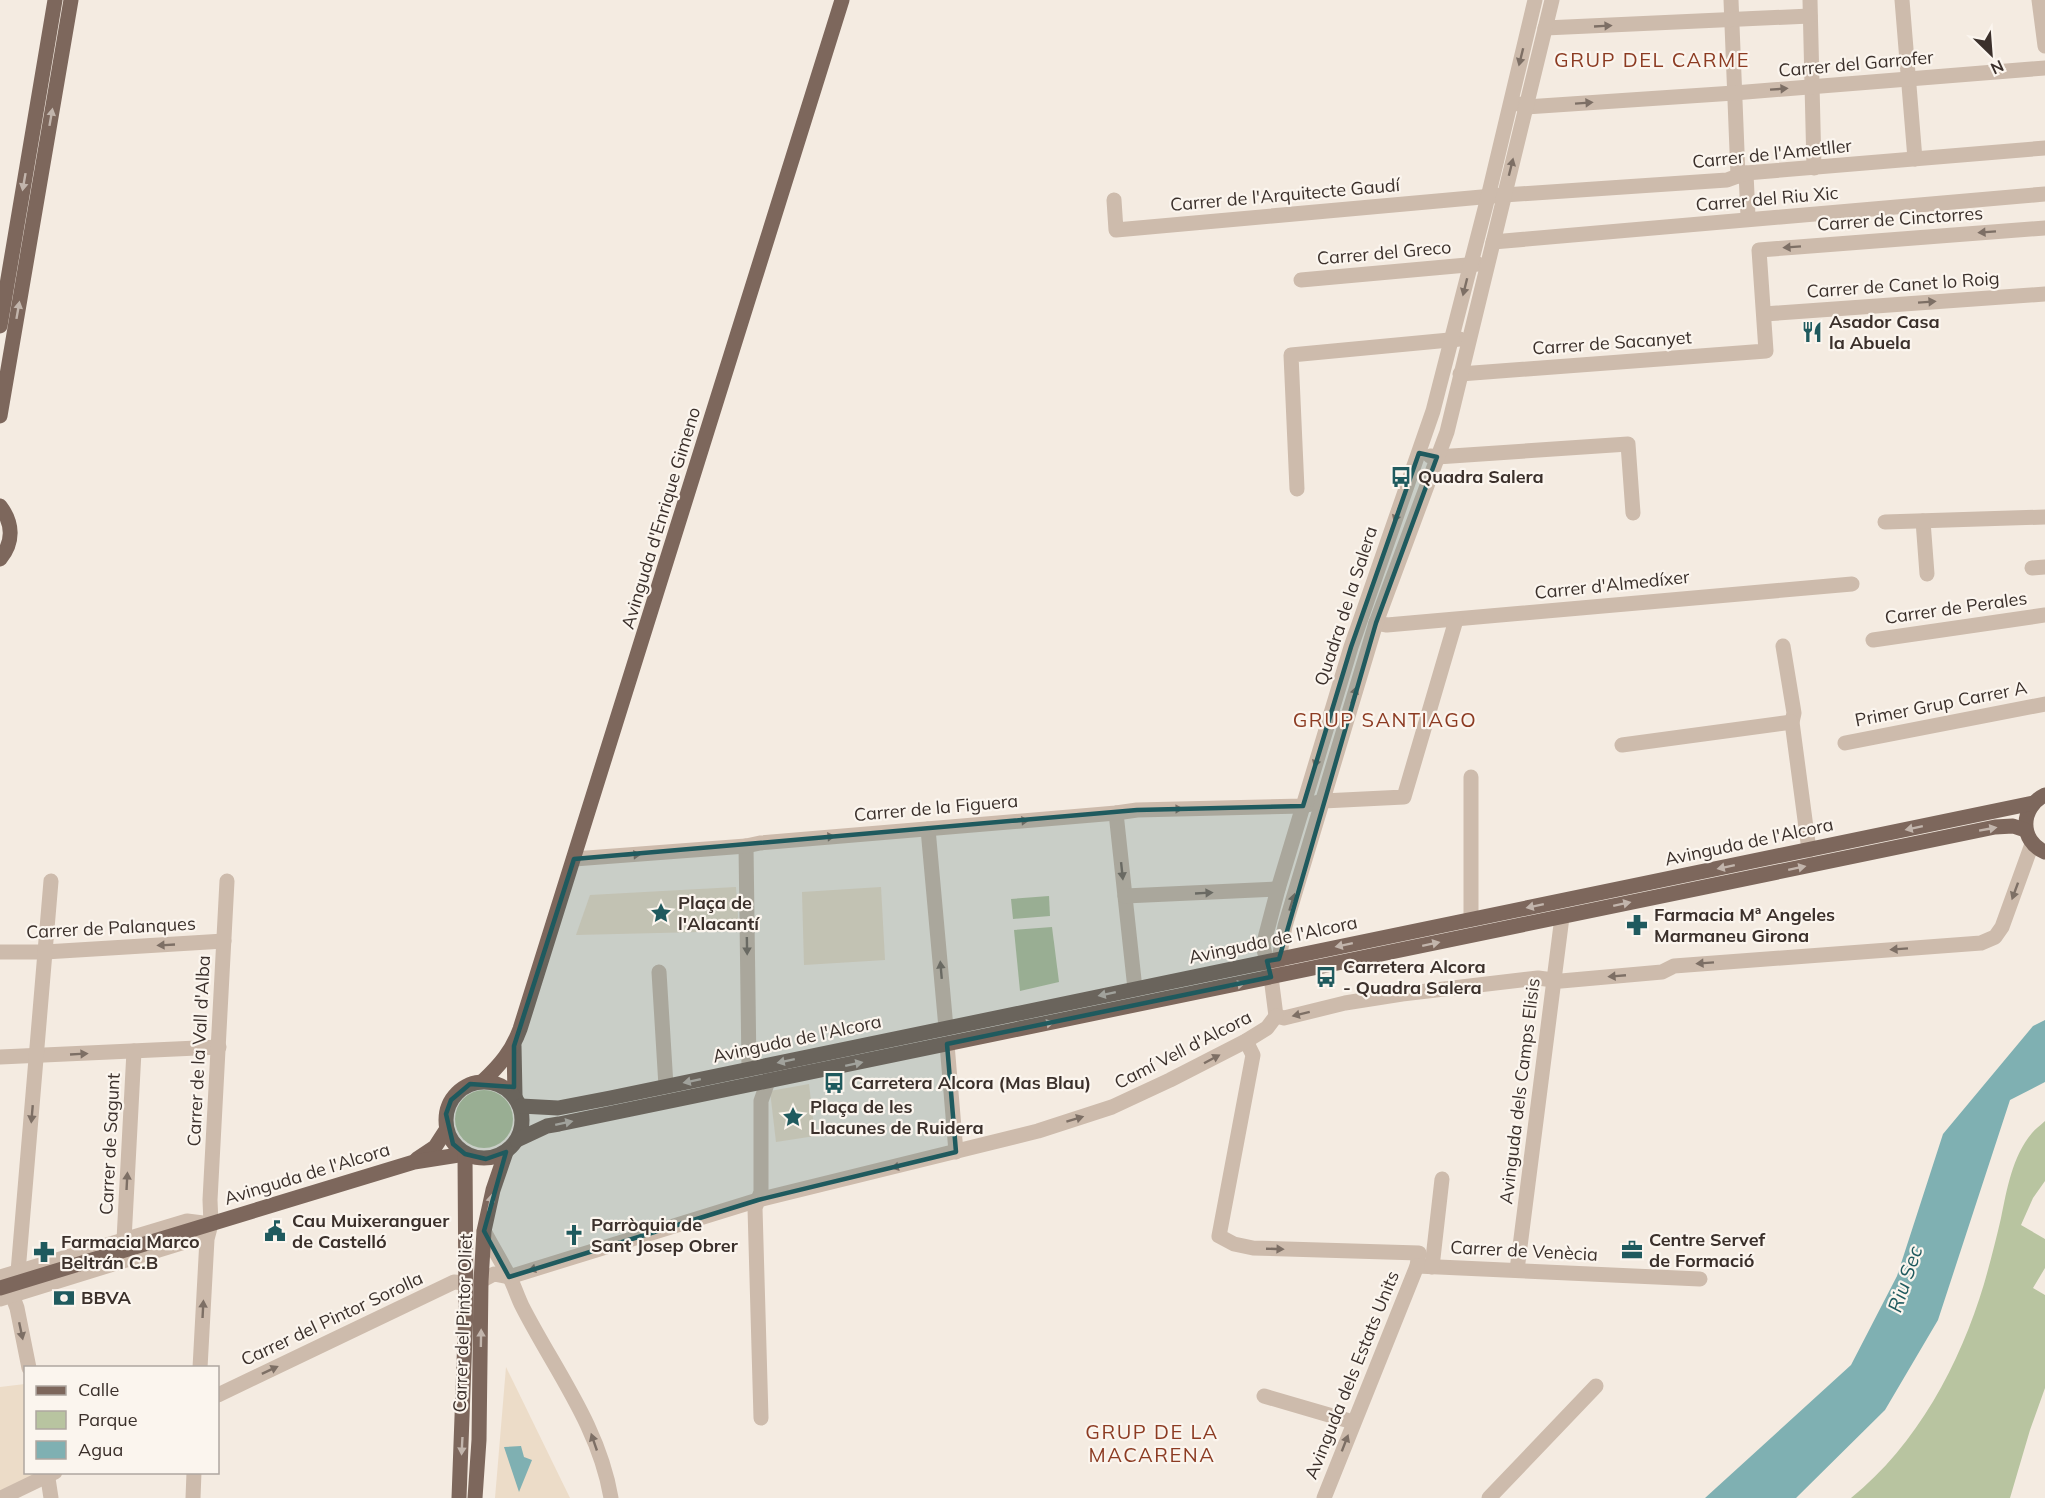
<svg xmlns="http://www.w3.org/2000/svg" width="2045" height="1498" font-family="Mulish,sans-serif">
<style>
.green{fill:#b8c4a0}
.plaza{fill:#ecdcc8}
.water{fill:#7fb0b2}
.lines{fill:none;stroke-linecap:round;stroke-linejoin:round}
.minor{stroke:#cdbbac;stroke-width:15}
.major{stroke:#7d675c;stroke-width:15}
.oneway{fill:#7d6f65}
.oneway2{fill:#c2b5ac}
.marked{fill:#1f5a5e;fill-opacity:0.2;stroke:#1f5a5e;stroke-width:4.5;stroke-linejoin:round}
.labels{text-anchor:middle;stroke-width:4.5;stroke-linejoin:round;paint-order:stroke}
.street-label{font-size:18px;fill:#3b302b;stroke:#fbf5ee}
.poi-label{font-size:18px;font-weight:bold;fill:#3b302b;stroke:#fbf5ee;text-anchor:start}
.neighbourhood-label{font-size:20px;letter-spacing:1.5px;fill:#8c3b22;stroke:#fbf5ee}
.water-label{font-size:20px;font-style:italic;fill:#1f5a5e;stroke:#fbf5ee}
</style>
<rect width="100%" height="100%" fill="#f4ebe1"/>
<g class="green">
<path d="M1049,896L1050,916L1013,919L1011,899Z"/>
<path d="M1052,927L1059,982L1020,991L1014,930Z"/>
<circle cx="484" cy="1119" r="29"/>
<path d="M2045,1121V1181L2033,1198L2021,1225L2045,1239V1268L2033,1288L2045,1295V1388L2030,1430L2010,1498H1851C1917,1445 1960,1364 1984,1284C1990,1263 1996,1240 2001,1218C2007,1189 2012,1157 2032,1133C2035,1129 2041,1125 2045,1121Z"/>
</g>
<g class="plaza">
<path d="M736,887L739,931L576,935L590,895Z"/>
<path d="M881,887L885,960L804,965L802,892Z"/>
<path d="M809,1084L815,1136L776,1142L770,1091Z"/>
<path d="M506,1367L570,1498H495Z"/>
<path d="M25,1384L26,1472L47,1473L0,1498V1387Z"/>
</g>
<g class="water">
<path d="M2045,1020V1082L2010,1100L1938,1320L1885,1410L1796,1498H1705L1851,1365L1897,1276L1943,1134L2033,1026Z"/>
<path d="M521,1446L524,1457L532,1460L519,1492L504,1447Z"/>
</g>
<g class="lines">
<g class="minor">
<path d="M1731,0L1738,176"/>
<path d="M1810,0L1814,168"/>
<path d="M1902,0L1915,159"/>
<path d="M2039,0L2045,46"/>
<path d="M1545,28L1810,16"/>
<path d="M1519,104L1526,107L1734,93L2045,68"/>
<path d="M1746,173L1748,216"/>
<path d="M1114,200L1116,230L1504,195L1727,180L1746,173L2045,148"/>
<path d="M1493,242L2045,194"/>
<path d="M1301,280L1478,264"/>
<path d="M1764,314L2045,294"/>
<path d="M1460,374L1766,351L1759,250L2045,228"/>
<path d="M1430,456L1437,457L1628,444L1633,513"/>
<path d="M1297,489L1291,355L1460,339"/>
<path d="M1923,521L1927,574"/>
<path d="M1885,522L2045,517"/>
<path d="M2032,568L2045,567"/>
<path d="M1376,623L1387,625L1852,584"/>
<path d="M1873,640L2045,615"/>
<path d="M1783,646L1794,713L1792,722L1809,850"/>
<path d="M1845,743L2045,704"/>
<path d="M1622,745L1792,722"/>
<path d="M1471,777V919"/>
<path d="M1116,813L1135,989"/>
<path d="M928,829L946,1028"/>
<path d="M746,846L749,1069"/>
<path d="M574,859L746,846L760,843L1116,813L1137,810L1303,806L1323,801L1404,797L1456,620"/>
<path d="M1125,896L1278,889"/>
<path d="M0,952H45L224,941"/>
<path d="M1274,971L1279,959L1285,926L1376,623L1447,432L1552,0"/>
<path d="M659,972L666,1086"/>
<path d="M1276,1016L1271,977L1263,946L1278,889L1351,647L1433,411L1488,197L1535,0"/>
<path d="M1276,1016L1284,1018L1345,1003L1402,994L1538,978L1561,981L1662,972L1674,966L1981,943L1995,937L2002,927L2032,844"/>
<path d="M1246,1041L1253,1055L1219,1236L1234,1244L1253,1248L1419,1253L1417,1266L1324,1498"/>
<path d="M947,1044L956,1152"/>
<path d="M0,1057L219,1047"/>
<path d="M484,1231C492,1246 501,1261 509,1276C514,1285 517,1296 522,1306C554,1369 599,1426 611,1498"/>
<path d="M124,1240L134,1051"/>
<path d="M1417,1266L1700,1279"/>
<path d="M1432,1267L1442,1179"/>
<path d="M1517,1270L1562,917"/>
<path d="M18,1272L51,881"/>
<path d="M0,1277L187,1221L211,1224"/>
<path d="M481,1281L494,1274L509,1277L758,1200L1038,1131L1112,1107L1170,1080L1246,1041L1267,1028L1276,1016"/>
<path d="M10,1296L14,1300L17,1308L29,1368"/>
<path d="M0,1299L191,1240L211,1224"/>
<path d="M200,1368L207,1239L211,1224L210,1200L227,881"/>
<path d="M218,1395L454,1282L465,1283"/>
<path d="M1264,1396L1353,1422"/>
<path d="M761,1418L755,1208L761,1192V1101L768,1081"/>
<path d="M47,1472L51,1498"/>
<path d="M1,1498L55,1472"/>
<path d="M193,1498L194,1472"/>
<path d="M1489,1498L1596,1386"/>
</g>
<g class="major">
<path d="M0,326L55,0"/>
<path d="M0,416L71,0"/>
<path d="M0,506C13,523 14,542 0,559"/>
<path d="M2045,795C2020,807 2019,841 2045,852"/>
<path d="M514,1046L515,1096"/>
<path d="M483,1081C500,1065 512,1051 520,1029L842,0"/>
<circle cx="484" cy="1120" r="38"/>
<path d="M521,1106L558,1108L610,1098L2033,803"/>
<path d="M517,1140L547,1126L559,1124L1995,827L2013,826L2025,830"/>
<path d="M417,1159L435,1147L446,1130"/>
<path d="M0,1288L414,1162L465,1154"/>
<path d="M459,1498L466,1309L465,1154"/>
<path d="M475,1498L479,1440L481,1281L484,1231L493,1190L506,1152"/>
</g>
</g>
<defs><path id="oneway-solid" d="M-6-.8H1V-3.2L6.5 0L1 3.2V.8H-6Z" transform="scale(1.5)"/></defs>
<g class="oneway">
<use href="#oneway-solid" transform="translate(1603 26) rotate(-3)"/>
<use href="#oneway-solid" transform="translate(1521 57) rotate(104)"/>
<use href="#oneway-solid" transform="translate(1779 89) rotate(-4)"/>
<use href="#oneway-solid" transform="translate(1584 103) rotate(-4)"/>
<use href="#oneway-solid" transform="translate(1511 167) rotate(-76)"/>
<use href="#oneway-solid" transform="translate(1987 232) rotate(176)"/>
<use href="#oneway-solid" transform="translate(1792 247) rotate(176)"/>
<use href="#oneway-solid" transform="translate(1465 287) rotate(104)"/>
<use href="#oneway-solid" transform="translate(1927 302) rotate(-4)"/>
<use href="#oneway-solid" transform="translate(1397 514) rotate(109)"/>
<use href="#oneway-solid" transform="translate(1354 695) rotate(-73)"/>
<use href="#oneway-solid" transform="translate(1317 759) rotate(107)"/>
<use href="#oneway-solid" transform="translate(1174 809) rotate(-1)"/>
<use href="#oneway-solid" transform="translate(1020 821) rotate(-5)"/>
<use href="#oneway-solid" transform="translate(826 837) rotate(-5)"/>
<use href="#oneway-solid" transform="translate(632 855) rotate(-5)"/>
<use href="#oneway-solid" transform="translate(1122 871) rotate(84)"/>
<use href="#oneway-solid" transform="translate(2015 891) rotate(110)"/>
<use href="#oneway-solid" transform="translate(1204 893) rotate(-3)"/>
<use href="#oneway-solid" transform="translate(1292 902) rotate(-73)"/>
<use href="#oneway-solid" transform="translate(166 945) rotate(177)"/>
<use href="#oneway-solid" transform="translate(747 946) rotate(89)"/>
<use href="#oneway-solid" transform="translate(1899 949) rotate(176)"/>
<use href="#oneway-solid" transform="translate(1705 963) rotate(176)"/>
<use href="#oneway-solid" transform="translate(941 970) rotate(-95)"/>
<use href="#oneway-solid" transform="translate(1617 976) rotate(175)"/>
<use href="#oneway-solid" transform="translate(1301 1014) rotate(166)"/>
<use href="#oneway-solid" transform="translate(79 1054) rotate(-3)"/>
<use href="#oneway-solid" transform="translate(1212 1059) rotate(-28)"/>
<use href="#oneway-solid" transform="translate(32 1114) rotate(95)"/>
<use href="#oneway-solid" transform="translate(1075 1119) rotate(-17)"/>
<use href="#oneway-solid" transform="translate(900 1166) rotate(166)"/>
<use href="#oneway-solid" transform="translate(127 1181) rotate(-87)"/>
<use href="#oneway-solid" transform="translate(1275 1249) rotate(2)"/>
<use href="#oneway-solid" transform="translate(537 1268) rotate(163)"/>
<use href="#oneway-solid" transform="translate(203 1309) rotate(-87)"/>
<use href="#oneway-solid" transform="translate(21 1331) rotate(78)"/>
<use href="#oneway-solid" transform="translate(270 1370) rotate(-25)"/>
<use href="#oneway-solid" transform="translate(594 1442) rotate(-109)"/>
<use href="#oneway-solid" transform="translate(1345 1443) rotate(-69)"/>
</g>
<g class="oneway2">
<use href="#oneway-solid" transform="translate(51 117) rotate(-80)"/>
<use href="#oneway-solid" transform="translate(24 182) rotate(100)"/>
<use href="#oneway-solid" transform="translate(18 310) rotate(-80)"/>
<use href="#oneway-solid" transform="translate(1914 828) rotate(168)"/>
<use href="#oneway-solid" transform="translate(1988 829) rotate(-10)"/>
<use href="#oneway-solid" transform="translate(1726 867) rotate(168)"/>
<use href="#oneway-solid" transform="translate(1797 868) rotate(-12)"/>
<use href="#oneway-solid" transform="translate(1622 904) rotate(-12)"/>
<use href="#oneway-solid" transform="translate(1535 906) rotate(168)"/>
<use href="#oneway-solid" transform="translate(1431 944) rotate(-12)"/>
<use href="#oneway-solid" transform="translate(1344 945) rotate(168)"/>
<use href="#oneway-solid" transform="translate(1236 985) rotate(-12)"/>
<use href="#oneway-solid" transform="translate(1107 994) rotate(168)"/>
<use href="#oneway-solid" transform="translate(1045 1024) rotate(-12)"/>
<use href="#oneway-solid" transform="translate(786 1061) rotate(168)"/>
<use href="#oneway-solid" transform="translate(854 1064) rotate(-12)"/>
<use href="#oneway-solid" transform="translate(692 1081) rotate(168)"/>
<use href="#oneway-solid" transform="translate(564 1123) rotate(-12)"/>
<use href="#oneway-solid" transform="translate(490 1203) rotate(-78)"/>
<use href="#oneway-solid" transform="translate(481 1338) rotate(-89)"/>
<use href="#oneway-solid" transform="translate(462 1446) rotate(93)"/>
</g>
<path class="marked" d="M1419,453L1437,457L1376,623L1279,959L1267,961L1271,977L947,1044L956,1152L758,1200L509,1277L484,1231L506,1152L486,1159L465,1154L453,1144L446,1114L451,1100L470,1084L514,1087V1046L574,859L1137,810L1303,806L1351,647Z"/>
<defs>
<symbol id="restaurant-bare" viewBox="-9 -9 18 18"><path d="M-5-6h1v4h1v-4h1v4h1v-4h1v5L-1.5 .5V6h-2V.5L-5-1ZM5-6V6H3V1.5H1.5Q1.5-4 5-6Z" fill="#1f5a5e" stroke="#fbf5ee" stroke-width="2.5" paint-order="stroke"/></symbol>
<symbol id="bus-bare" viewBox="-9 -9 18 18"><path d="M-5-6H5V4H4V6H2V4H-2V6H-4V4H-5ZM-3.5-4V0h7V-4ZM-3.5 1.2v1.5H-2V1.2ZM2 1.2v1.5H3.5V1.2Z" fill="#1f5a5e" stroke="#fbf5ee" stroke-width="2.5" paint-order="stroke"/></symbol>
<symbol id="sight-bare" viewBox="-9 -9 18 18"><path d="M0-6L1.8-2.2L6-1.7L2.9 1.2L3.7 5.4L0 3.3L-3.7 5.4L-2.9 1.2L-6-1.7L-1.8-2.2Z" fill="#1f5a5e" stroke="#fbf5ee" stroke-width="2.5" paint-order="stroke"/></symbol>
<symbol id="pharmacy-bare" viewBox="-9 -9 18 18"><path d="M-2-6h4v4h4v4h-4v4h-4v-4h-4v-4h4Z" fill="#1f5a5e" stroke="#fbf5ee" stroke-width="2.5" paint-order="stroke"/></symbol>
<symbol id="civic-bare" viewBox="-9 -9 18 18"><path d="M-.6-6.5H3V-4.5H.6V-3L4-1V1h2V6H-6V1h2V-1L-.6-3ZM-1.2 2.5V6h2.4V2.5Z" fill="#1f5a5e" stroke="#fbf5ee" stroke-width="2.5" paint-order="stroke"/></symbol>
<symbol id="church-bare" viewBox="-9 -9 18 18"><path d="M-1.2-6h2.4v3.5h3.3v2.4h-3.3V6h-2.4V-.1h-3.3v-2.4h3.3Z" fill="#1f5a5e" stroke="#fbf5ee" stroke-width="2.5" paint-order="stroke"/></symbol>
<symbol id="office-bare" viewBox="-9 -9 18 18"><path d="M-6-3h4V-5.5h4V-3h4V5H-6ZM-1-4.5V-3h2v-1.5ZM-6 0V1H6V0Z" fill="#1f5a5e" stroke="#fbf5ee" stroke-width="2.5" paint-order="stroke"/></symbol>
<symbol id="bank-bare" viewBox="-9 -9 18 18"><path d="M-6-4H6V4H-6ZM0-2.3a2.3 2.3 0 1 0 0 4.6a2.3 2.3 0 1 0 0-4.6Z" fill="#1f5a5e" stroke="#fbf5ee" stroke-width="2.5" paint-order="stroke"/></symbol>
</defs>
<g fill-rule="evenodd">
<use href="#restaurant-bare" x="1797" y="317" width="30" height="30"/>
<use href="#bus-bare" x="1386" y="462" width="30" height="30"/>
<use href="#sight-bare" x="646" y="898" width="30" height="30"/>
<use href="#pharmacy-bare" x="1622" y="910" width="30" height="30"/>
<use href="#bus-bare" x="1311" y="962" width="30" height="30"/>
<use href="#bus-bare" x="819" y="1068" width="30" height="30"/>
<use href="#sight-bare" x="778" y="1102" width="30" height="30"/>
<use href="#civic-bare" x="260" y="1216" width="30" height="30"/>
<use href="#church-bare" x="559" y="1220" width="30" height="30"/>
<use href="#office-bare" x="1617" y="1235" width="30" height="30"/>
<use href="#pharmacy-bare" x="29" y="1237" width="30" height="30"/>
<use href="#bank-bare" x="49" y="1283" width="30" height="30"/>
</g>
<g class="labels">
<g class="street-label">
<text transform="translate(1856 64) rotate(-5)" y="6">Carrer del Garrofer</text>
<text transform="translate(1772 154) rotate(-6)" y="6">Carrer de l'Ametller</text>
<text transform="translate(1285 195) rotate(-5)" y="6">Carrer de l'Arquitecte Gaudí</text>
<text transform="translate(1767 199) rotate(-5)" y="6">Carrer del Riu Xic</text>
<text transform="translate(1900 219) rotate(-4)" y="6">Carrer de Cinctorres</text>
<text transform="translate(1384 253) rotate(-5)" y="6">Carrer del Greco</text>
<text transform="translate(1903 285) rotate(-4)" y="6">Carrer de Canet lo Roig</text>
<text transform="translate(1612 343) rotate(-4)" y="6">Carrer de Sacanyet</text>
<text transform="translate(661 518) rotate(-73)" y="6">Avinguda d'Enrique Gimeno</text>
<text transform="translate(1612 585) rotate(-6)" y="6">Carrer d'Almedíxer</text>
<text transform="translate(1346 606) rotate(-72)" y="6">Quadra de la Salera</text>
<text transform="translate(1956 608) rotate(-8)" y="6">Carrer de Perales</text>
<text transform="translate(1941 704) rotate(-11)" y="6">Primer Grup Carrer A</text>
<text transform="translate(936 808) rotate(-5)" y="6">Carrer de la Figuera</text>
<text transform="translate(1749 842) rotate(-12)" y="6">Avinguda de l'Alcora</text>
<text transform="translate(111 928) rotate(-3)" y="6">Carrer de Palanques</text>
<text transform="translate(1273 940) rotate(-12)" y="6">Avinguda de l'Alcora</text>
<text transform="translate(797 1039) rotate(-12)" y="6">Avinguda de l'Alcora</text>
<text transform="translate(1183 1050) rotate(-27)" y="6">Camí Vell d'Alcora</text>
<text transform="translate(199 1051) rotate(-87)" y="6">Carrer de la Vall d'Alba</text>
<text transform="translate(1520 1091) rotate(-83)" y="6">Avinguda dels Camps Elisis</text>
<text transform="translate(110 1144) rotate(-87)" y="6">Carrer de Sagunt</text>
<text transform="translate(307 1174) rotate(-17)" y="6">Avinguda de l'Alcora</text>
<text transform="translate(1524 1251) rotate(3)" y="6">Carrer de Venècia</text>
<text transform="translate(332 1319) rotate(-25)" y="6">Carrer del Pintor Sorolla</text>
<text transform="translate(463 1323) rotate(-88)" y="6">Carrer del Pintor Oliet</text>
<text transform="translate(1352 1375) rotate(-68)" y="6">Avinguda dels Estats Units</text>
</g>
<g class="poi-label">
<text x="1829" y="328">Asador Casa<tspan x="1829" dy="21">la Abuela</tspan></text>
<text x="1418" y="483">Quadra Salera</text>
<text x="678" y="909">Plaça de<tspan x="678" dy="21">l'Alacantí</tspan></text>
<text x="1654" y="921">Farmacia Mª Angeles<tspan x="1654" dy="21">Marmaneu Girona</tspan></text>
<text x="1343" y="973">Carretera Alcora<tspan x="1343" dy="21">- Quadra Salera</tspan></text>
<text x="851" y="1089">Carretera Alcora (Mas Blau)</text>
<text x="810" y="1113">Plaça de les<tspan x="810" dy="21">Llacunes de Ruidera</tspan></text>
<text x="292" y="1227">Cau Muixeranguer<tspan x="292" dy="21">de Castelló</tspan></text>
<text x="591" y="1231">Parròquia de<tspan x="591" dy="21">Sant Josep Obrer</tspan></text>
<text x="1649" y="1246">Centre Servef<tspan x="1649" dy="21">de Formació</tspan></text>
<text x="61" y="1248">Farmacia Marco<tspan x="61" dy="21">Beltrán C.B</tspan></text>
<text x="81" y="1304">BBVA</text>
</g>
<g class="neighbourhood-label">
<text x="1652" y="67">GRUP DEL CARME</text>
<text x="1385" y="727">GRUP SANTIAGO</text>
<text x="1152" y="1439">GRUP DE LA<tspan x="1152" dy="23">MACARENA</tspan></text>
</g>
<g class="water-label">
<text transform="translate(1905 1279) rotate(-71)" y="7">Riu Sec</text>
</g>
</g>
<rect x="24" y="1366" width="195" height="108" fill="#fbf5ee" stroke="#aea6a0" stroke-width="1.5"/>
<rect x="36" y="1386" width="30" height="9" fill="#7d675c" stroke="#aea6a0" stroke-width="1.5"/>
<text x="78" y="1396" font-size="18" fill="#3b302b">Calle</text>
<rect x="36" y="1411" width="30" height="18" fill="#b8c4a0" stroke="#aea6a0" stroke-width="1.5"/>
<text x="78" y="1426" font-size="18" fill="#3b302b">Parque</text>
<rect x="36" y="1441" width="30" height="18" fill="#7fb0b2" stroke="#aea6a0" stroke-width="1.5"/>
<text x="78" y="1456" font-size="18" fill="#3b302b">Agua</text>
<g transform="translate(1991 54) rotate(155)" stroke="#fbf5ee" stroke-width="4.5" paint-order="stroke">
<path d="M0-4.5L10 22L0 15L-10 22Z" fill="#3b302b"/>
<text y="-9" font-size="16" font-weight="bold" text-anchor="middle" fill="#3b302b">N</text>
</g>
</svg>
